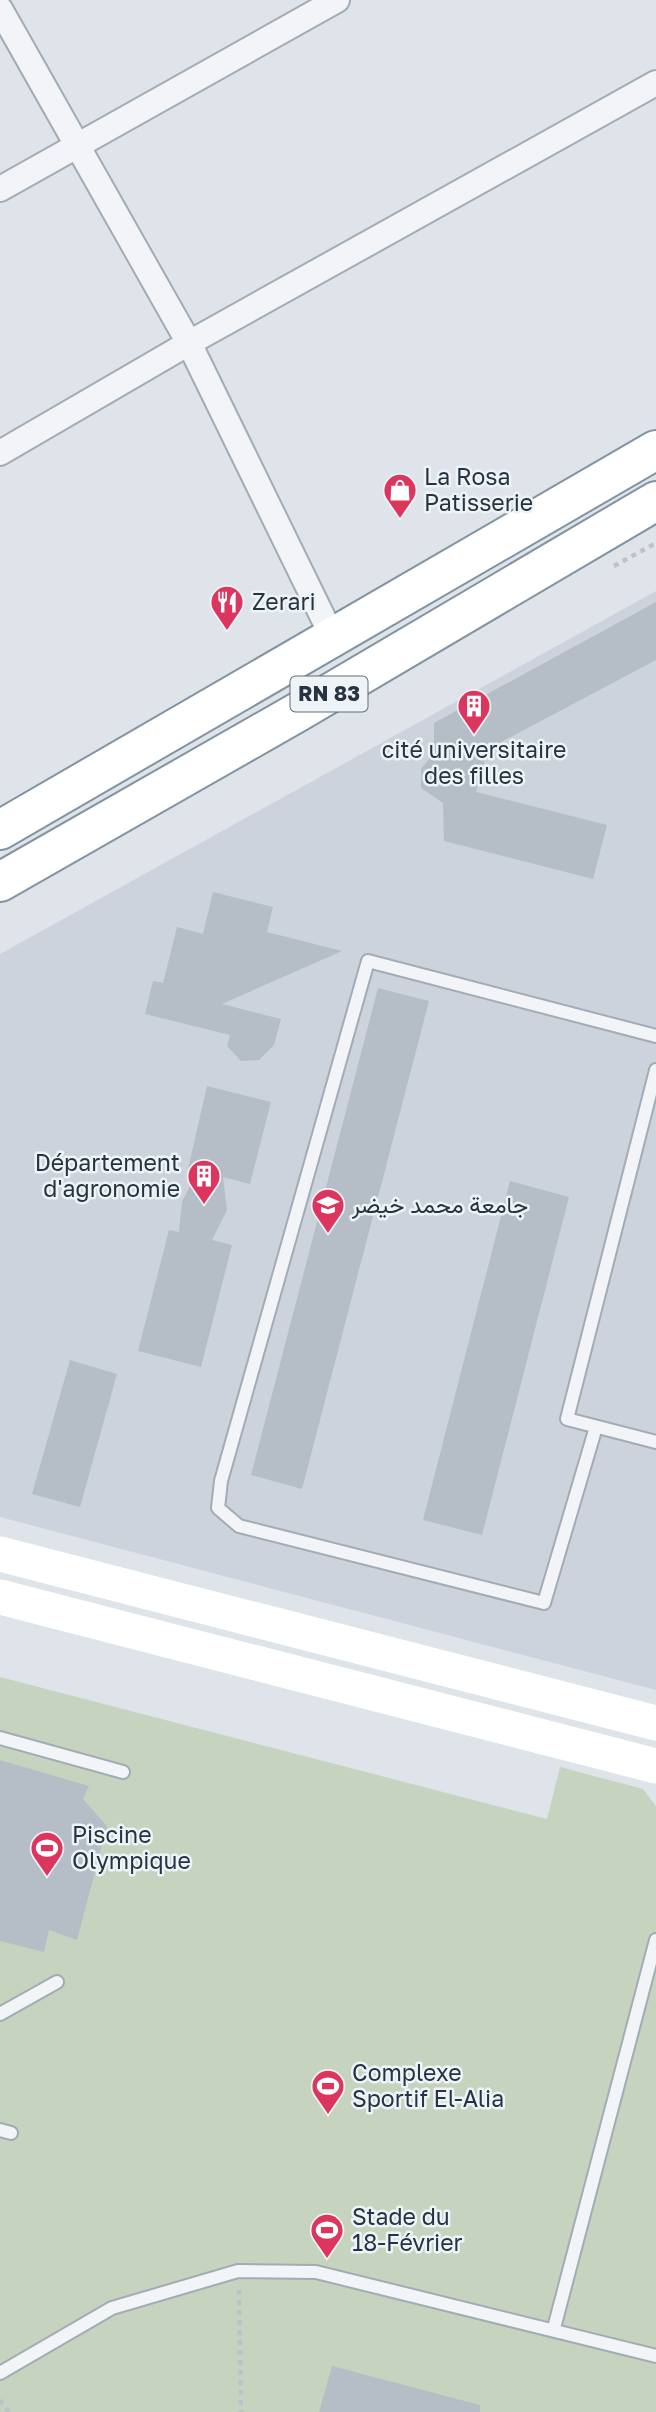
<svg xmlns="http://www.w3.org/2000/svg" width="656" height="2412" font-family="'Golos Text',Vazirmatn,sans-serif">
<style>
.built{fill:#ccd3dc}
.green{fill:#c6d4bf}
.building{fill:#b5bdc7}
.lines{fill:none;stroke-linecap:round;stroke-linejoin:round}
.lane-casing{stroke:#a3abb4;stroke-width:16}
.street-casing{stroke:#a3abb4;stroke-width:28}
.highway-casing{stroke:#8493a2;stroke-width:42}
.path{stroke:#bdc2c8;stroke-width:4.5;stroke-dasharray:5 5;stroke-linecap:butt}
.lane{stroke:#f2f4f7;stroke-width:12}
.street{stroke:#f2f4f7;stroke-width:24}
.secondary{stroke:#fff;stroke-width:35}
.highway{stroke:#fff;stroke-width:38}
.labels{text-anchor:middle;stroke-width:5;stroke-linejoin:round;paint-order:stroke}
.shield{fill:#eef3f7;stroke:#626d78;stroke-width:2}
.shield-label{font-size:21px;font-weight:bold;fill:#263342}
.poi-label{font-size:23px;fill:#263342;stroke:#eef3f7;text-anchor:start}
</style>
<rect width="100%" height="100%" fill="#dee4e9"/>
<path class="built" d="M656,591V1690L0,1517V954Z"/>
<path class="green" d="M0,1677L547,1819L560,1767L643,1789L656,1806V2412H0Z"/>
<g class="building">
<path d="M656,602V660L488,749L476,792L607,825L593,879L444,841L443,803L421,788V769L434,753V723Z"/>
<path d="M213,892L273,907L267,932L342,951L222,1004L281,1019L274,1045L259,1060L241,1061L227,1046L230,1035L145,1014L153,981L163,983L177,927L203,934Z"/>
<path d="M378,988L429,1001L302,1489L251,1475Z"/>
<path d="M207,1086L271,1102L250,1184L223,1177L227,1210L212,1240L232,1245L201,1367L138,1351L169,1230L179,1232L182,1202L197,1171L188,1169Z"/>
<path d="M510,1181L569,1197L482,1535L423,1520Z"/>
<path d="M70,1360L117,1374L80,1507L32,1494Z"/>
<path d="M0,1760L89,1786L83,1799L107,1826L77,1940L49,1930L44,1952L0,1941Z"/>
<path d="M332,2366L480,2405V2412H319Z"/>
</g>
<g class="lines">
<defs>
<g id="lane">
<path d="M656,1070L567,1419L656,1442"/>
<path d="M596,1427L544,1603L239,1526L218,1508L221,1481L368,961L656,1036"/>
<path d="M0,1738L123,1772"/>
<path d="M0,2014L57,1982"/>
<path d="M0,2130L11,2133"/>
<path d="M554,2328L656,1940"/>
<path d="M0,2373L112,2308L238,2271L316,2272L656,2356"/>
</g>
<g id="street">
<path d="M0,9L189,343L333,638"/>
<path d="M0,189L337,0"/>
<path d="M0,453L189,343L656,83"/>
</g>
<g id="highway">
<path d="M0,830L656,450"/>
<path d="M0,882L298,712L656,501"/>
</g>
</defs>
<use href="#lane" class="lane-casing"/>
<use href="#street" class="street-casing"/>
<use href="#highway" class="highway-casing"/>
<g class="path">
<path d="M614,566L656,543"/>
<path d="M239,2290L241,2412"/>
<path d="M0,2400L9,2412"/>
</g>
<use href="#lane" class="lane"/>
<use href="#street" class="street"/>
<g class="secondary">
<path d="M0,1554L656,1723"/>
<path d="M0,1597L656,1766"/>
</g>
<use href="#highway" class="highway"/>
</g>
<defs>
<symbol id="shop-pin" viewBox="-11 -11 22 30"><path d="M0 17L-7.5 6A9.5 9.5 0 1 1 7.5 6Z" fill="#dc365f" stroke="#eef3f7"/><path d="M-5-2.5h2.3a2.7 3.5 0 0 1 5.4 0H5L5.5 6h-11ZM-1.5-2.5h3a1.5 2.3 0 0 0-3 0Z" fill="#fff"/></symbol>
<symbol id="restaurant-pin" viewBox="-11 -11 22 30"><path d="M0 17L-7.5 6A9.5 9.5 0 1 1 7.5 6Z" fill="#dc365f" stroke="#eef3f7"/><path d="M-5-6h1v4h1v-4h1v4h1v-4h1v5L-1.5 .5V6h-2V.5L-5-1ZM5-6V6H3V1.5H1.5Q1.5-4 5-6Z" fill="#fff"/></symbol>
<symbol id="building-pin" viewBox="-11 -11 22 30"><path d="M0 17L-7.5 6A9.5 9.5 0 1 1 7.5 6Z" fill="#dc365f" stroke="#eef3f7"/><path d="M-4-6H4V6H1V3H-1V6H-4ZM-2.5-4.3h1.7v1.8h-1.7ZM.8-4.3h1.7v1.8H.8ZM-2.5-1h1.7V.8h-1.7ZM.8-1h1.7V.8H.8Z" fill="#fff"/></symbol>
<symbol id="university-pin" viewBox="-11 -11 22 30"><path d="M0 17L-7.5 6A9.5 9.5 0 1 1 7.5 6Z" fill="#dc365f" stroke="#eef3f7"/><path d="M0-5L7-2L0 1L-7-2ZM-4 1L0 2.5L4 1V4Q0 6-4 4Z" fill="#fff"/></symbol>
<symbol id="stadium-pin" viewBox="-11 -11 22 30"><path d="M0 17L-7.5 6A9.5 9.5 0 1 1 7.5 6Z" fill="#dc365f" stroke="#eef3f7"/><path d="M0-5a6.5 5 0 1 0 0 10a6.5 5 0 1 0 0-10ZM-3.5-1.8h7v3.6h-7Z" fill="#fff"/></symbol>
</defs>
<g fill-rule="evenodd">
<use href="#shop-pin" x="381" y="471" width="38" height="52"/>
<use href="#restaurant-pin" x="208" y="583" width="38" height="52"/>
<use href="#building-pin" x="455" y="687" width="38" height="52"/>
<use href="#building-pin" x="185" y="1157" width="38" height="52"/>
<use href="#university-pin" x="309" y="1186" width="38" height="52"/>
<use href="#stadium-pin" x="28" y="1829" width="38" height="52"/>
<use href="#stadium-pin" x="309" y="2067" width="38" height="52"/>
<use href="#stadium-pin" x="308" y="2211" width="38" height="52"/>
</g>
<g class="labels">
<rect class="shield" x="290.5" y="676.5" width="77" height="35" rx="5"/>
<g class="shield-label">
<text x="329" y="701">RN 83</text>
</g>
<g class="poi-label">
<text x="424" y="485">La Rosa<tspan x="424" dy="26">Patisserie</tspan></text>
<text x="252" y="610">Zerari</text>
<text x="474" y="758" text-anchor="middle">cité universitaire<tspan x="474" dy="26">des filles</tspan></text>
<text x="180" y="1171" text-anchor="end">Département<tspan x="180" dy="26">d'agronomie</tspan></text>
<text x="352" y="1213">جامعة محمد خيضر</text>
<text x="72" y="1843">Piscine<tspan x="72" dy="26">Olympique</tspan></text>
<text x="352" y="2081">Complexe<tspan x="352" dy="26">Sportif El-Alia</tspan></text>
<text x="352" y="2225">Stade du<tspan x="352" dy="26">18-Février</tspan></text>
</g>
</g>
</svg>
